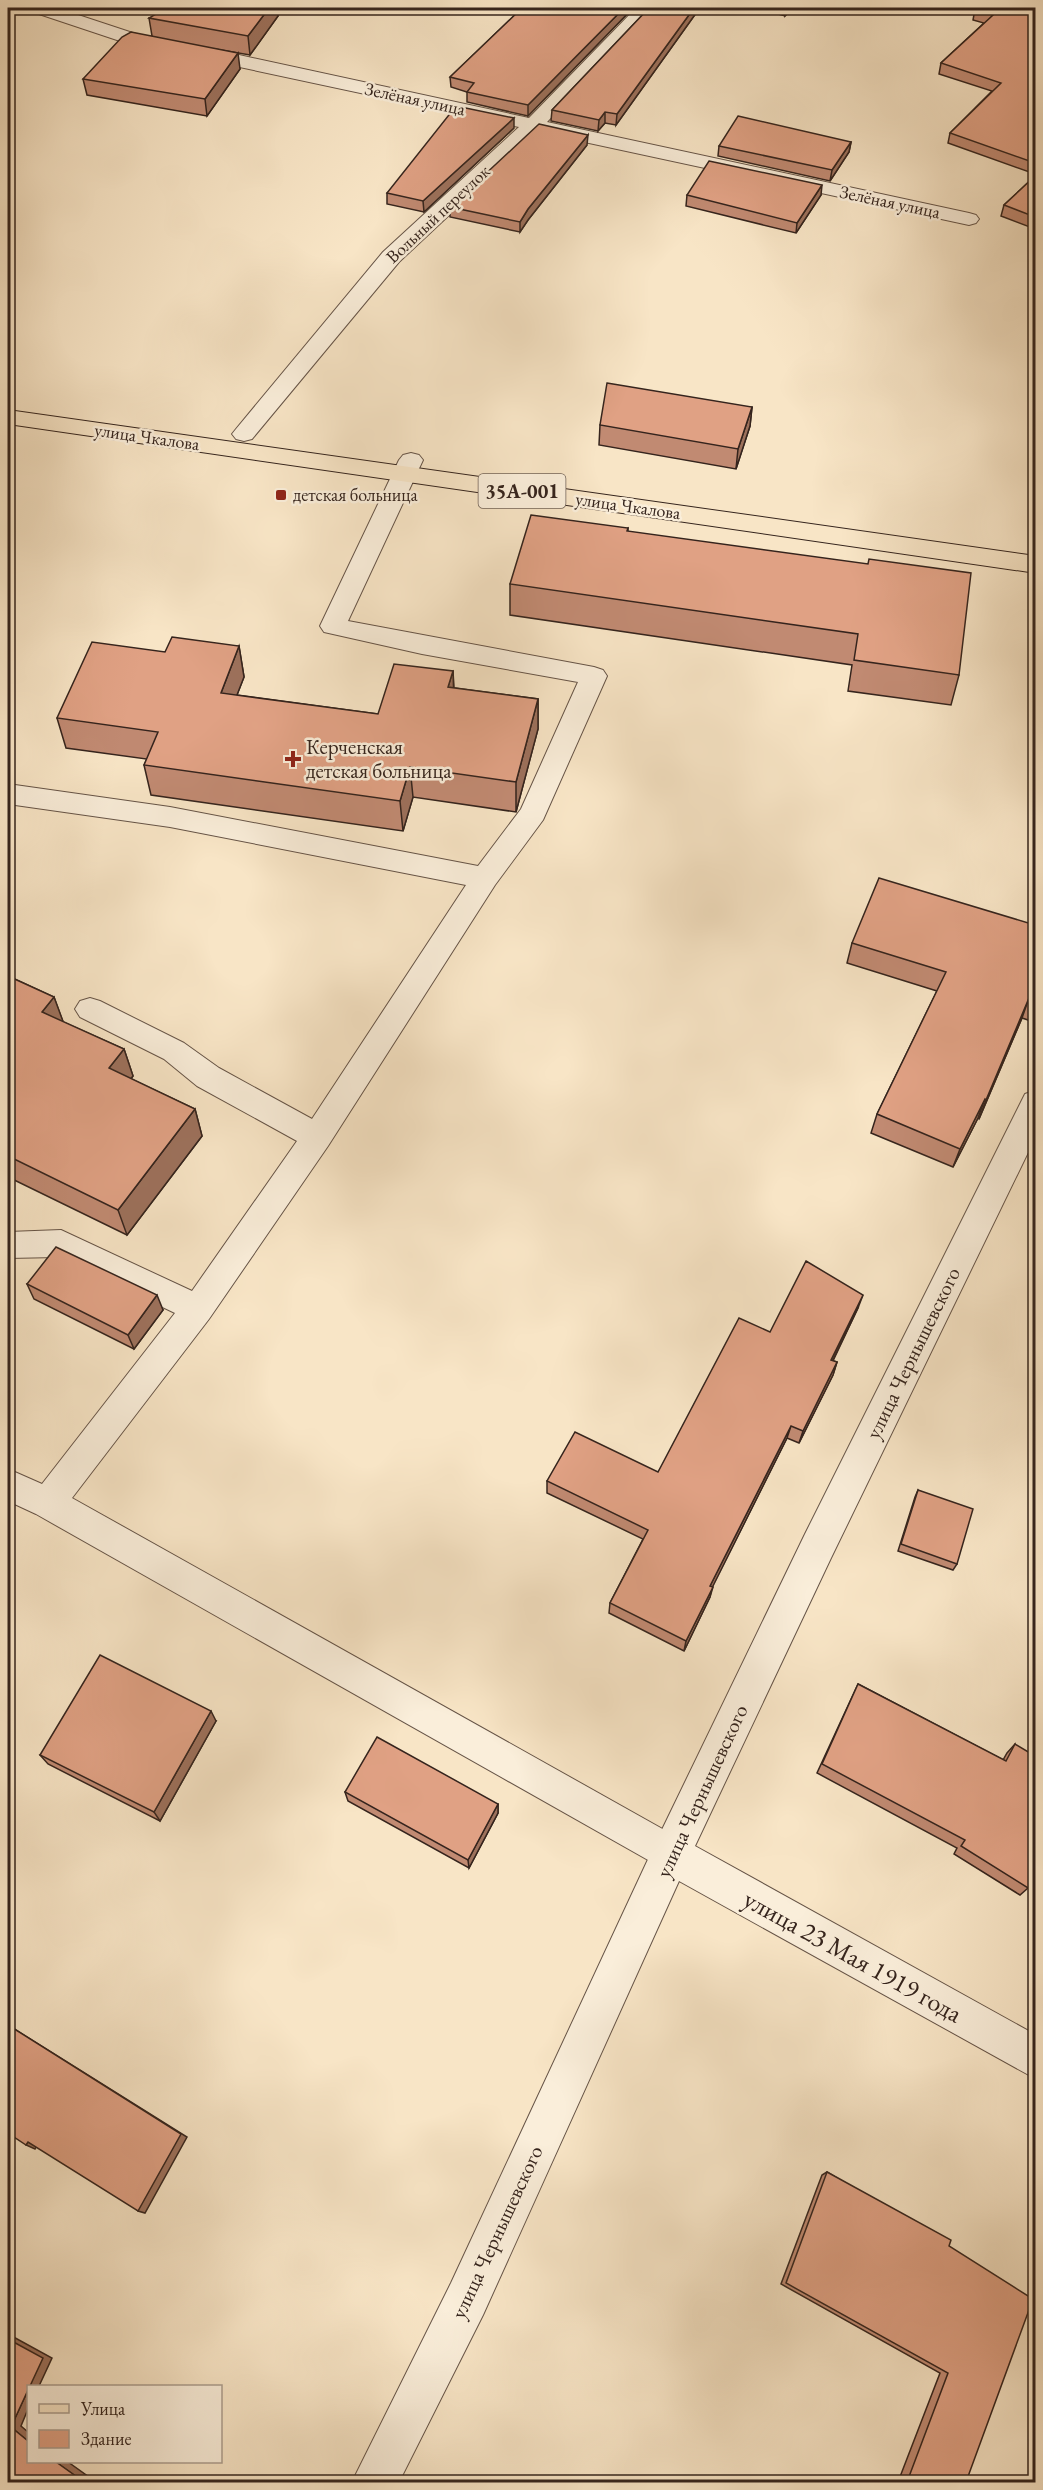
<svg xmlns="http://www.w3.org/2000/svg" width="1043" height="2490" font-family="'EB Garamond',serif">
<style>
.lines{fill:none;stroke-linecap:round;stroke-linejoin:round}
.lane-casing{stroke:#665447;stroke-width:2}
.street-casing{stroke:#665447;stroke-width:2}
.primary-casing{stroke:#35241d;stroke-width:2}
.lane{fill:#faeeda;fill-rule:evenodd}
.street{fill:#faeeda;fill-rule:evenodd}
.primary{fill:#f8e5c6;fill-rule:evenodd}
.wall{fill:#c18a72;stroke:#35241d;stroke-width:1.5}
.shaded-wall{fill:#9d715c;stroke:#35241d;stroke-width:1.5}
.building{fill:#e0a184;stroke:#35241d;stroke-width:1.5}
.poi-dot{fill:#8f2418;stroke:#faeeda;stroke-width:2}
.labels{text-anchor:middle;stroke-width:5;stroke-linejoin:round;paint-order:stroke}
.far-street-label{font-size:18px;fill:#35241d;stroke:#faeeda}
.far-poi-label{font-size:18px;fill:#35241d;stroke:#faeeda;text-anchor:start}
.shield{fill:#faeeda;stroke:#706156;stroke-width:1.5}
.shield-label{font-size:20px;font-weight:bold;fill:#35241d}
.poi-label{font-size:21px;fill:#35241d;stroke:#faeeda;text-anchor:start}
.street-label{font-size:21px;fill:#35241d;stroke:#faeeda}
.near-street-label{font-size:26px;fill:#35241d;stroke:#faeeda}
</style>
<rect width="100%" height="100%" fill="#f8e5c6"/>
<filter id="stains"><feTurbulence type="fractalNoise" baseFrequency=".00333" numOctaves="4"/><feColorMatrix values="0 0 0 0 .2 0 0 0 0 .09 0 0 0 0 .02 0 0 0 .5 -.17"/></filter>
<radialGradient id="worn" r=".72"><stop offset=".6" stop-color="#630" stop-opacity="0"/><stop offset="1" stop-color="#630" stop-opacity=".3"/></radialGradient>
<g class="lines">
<defs>
<g id="lane">
<path d="M31,8H57L151,39L230,53L529,118L636,8H655L547,122L969,213L976,215L979,219L976,223L969,225L538,132L399,262L252,439L244,441L236,439L232,434L236,429L383,252L519,127L230,65L147,50L33,12Z"/>
<path d="M411,453L419,455L423,460L348,621L594,667L603,670L607,676L543,820L495,885L328,1146L209,1319L72,1498L684,1841L690,1854L684,1867L671,1873L36,1514L8,1501V1469L42,1484L175,1313L58,1257L8,1258V1232L61,1230L192,1291L297,1141L197,1086L164,1059L80,1017L75,1009L80,1001L90,998L100,1001L184,1043L219,1068L312,1119L466,885L170,827L8,804V784L170,807L478,866L521,809L578,682L422,654L324,632L320,626L399,460L403,455Z"/>
</g>
<path id="street" d="M1036,1090V1136L831,1558L695,1846L1036,2035V2079L679,1881L483,2315L399,2482H352L451,2283L657,1840L805,1534L1025,1094Z"/>
<path id="primary" d="M8,410L1036,556V573L8,424Z"/>
</defs>
<use href="#lane" class="lane-casing"/>
<use href="#street" class="street-casing"/>
<use href="#primary" class="primary-casing"/>
<use href="#lane" class="lane"/>
<use href="#street" class="street"/>
<use href="#primary" class="primary"/>
</g>
<g class="wall">
<path d="M522,8H633L528,116L467,102V92L451,87L450,77Z"/>
<path d="M649,8H714L709,12L699,9L616,125L605,123L598,131L551,121L552,110Z"/>
<path d="M757,8H793L785,16Z"/>
<path d="M1035,8V174L948,143L950,133L992,91L939,74L941,63L984,23L973,20L975,9Z"/>
<path d="M278,16L250,55L215,49L240,69L207,116L87,95L83,79L152,36L149,18Z"/>
<path d="M514,128L424,212L387,204V193Z"/>
<path d="M851,142L849,152L830,181L718,156L719,146Z"/>
<path d="M587,145L528,220L520,232L450,217V207Z"/>
<path d="M1035,176V229L1001,216L1004,205Z"/>
<path d="M687,195H821L796,233L686,206Z"/>
<path d="M752,407L750,426L736,469L599,445L600,425Z"/>
<path d="M628,528V532L959,675L951,705L848,691L852,665L510,615V584Z"/>
<path d="M239,646L244,677L237,695L378,714L453,671L454,688L538,699V729L516,812L413,797L403,831L151,795L144,765L147,759L66,748L57,718L165,652Z"/>
<path d="M1035,925V1010L1031,1021L1022,1018L979,1119L978,1118L953,1167L871,1133L877,1114L937,991L847,963L852,943Z"/>
<path d="M8,976L54,997L63,1022L124,1049L133,1076L131,1079L195,1109L202,1136L127,1235L8,1177Z"/>
<path d="M27,1284L163,1310L134,1349L34,1299Z"/>
<path d="M858,1308L833,1361L837,1362L833,1375L799,1443L787,1438L712,1587L710,1597L684,1651L609,1613L610,1603L643,1539L547,1493V1481L658,1472L770,1332Z"/>
<path d="M918,1490L957,1564L953,1570L898,1551L915,1497Z"/>
<path d="M858,1684L1003,1760L1007,1753L1015,1744L1028,1888L1020,1895L954,1854L957,1848L817,1773Z"/>
<path d="M216,1721L160,1821L48,1764L40,1755Z"/>
<path d="M345,1792L498,1804V1813L469,1868L348,1801Z"/>
<path d="M827,2172L949,2246L966,2482H898L940,2373L781,2284L822,2175Z"/>
</g>
<g class="shaded-wall">
<path d="M269,8H277L278,16L250,55L248,36Z"/>
<path d="M624,8H633L528,116V105Z"/>
<path d="M694,8H699V9L616,125L617,114Z"/>
<path d="M709,8H714L709,12Z"/>
<path d="M786,8H793L785,16Z"/>
<path d="M238,53L240,69L207,116L205,99Z"/>
<path d="M605,112V123L598,131L599,120Z"/>
<path d="M514,118V128L424,212L423,201Z"/>
<path d="M588,135L587,145L528,220L520,232V222L528,209Z"/>
<path d="M851,142L849,152L830,181L832,170Z"/>
<path d="M822,185L821,195L796,233L797,223Z"/>
<path d="M752,407L750,426L736,469L738,449Z"/>
<path d="M239,646L244,677L226,723L221,693Z"/>
<path d="M453,671L454,702L448,687Z"/>
<path d="M538,699V729L516,812V782Z"/>
<path d="M410,767L413,797L403,831L400,801Z"/>
<path d="M54,997L64,1024L42,1012Z"/>
<path d="M1029,998L1022,1018L979,1119L986,1100Z"/>
<path d="M124,1049L133,1076L117,1095L109,1068Z"/>
<path d="M985,1099L978,1118L953,1167L960,1149Z"/>
<path d="M195,1109L202,1136L127,1235L118,1210Z"/>
<path d="M157,1295L163,1310L134,1349L128,1335Z"/>
<path d="M863,1295L858,1308L827,1372L831,1360Z"/>
<path d="M837,1362L833,1375L799,1443L803,1431Z"/>
<path d="M791,1426L787,1438L708,1596L710,1586Z"/>
<path d="M713,1587L710,1597L684,1651L686,1641Z"/>
<path d="M211,1711L216,1721L160,1821L154,1812Z"/>
<path d="M498,1804V1813L469,1868L468,1860Z"/>
<path d="M8,2025L187,2137L145,2213L138,2211Z"/>
<path d="M28,2142L37,2145L35,2149L26,2145Z"/>
<path d="M8,2334L52,2358L39,2386H30L8,2339Z"/>
<path d="M28,2390V2409L21,2426L28,2432V2441L11,2427Z"/>
<path d="M56,2462H68L96,2482H84Z"/>
</g>
<g class="building">
<path d="M166,8H269L248,36L149,18Z"/>
<path d="M522,8H624L528,105L467,92L474,83L450,77Z"/>
<path d="M649,8H694L617,114L605,112L599,120L552,110Z"/>
<path d="M977,8H1035V163L950,133L1001,83L941,63L993,15L975,9Z"/>
<path d="M131,32L238,53L205,99L83,79L122,37Z"/>
<path d="M456,106L514,118L423,201L387,193Z"/>
<path d="M738,116L851,142L832,170L719,146Z"/>
<path d="M539,124L588,135L528,209L520,222L450,207Z"/>
<path d="M709,161L822,185L797,223L687,195Z"/>
<path d="M1035,176V217L1004,205Z"/>
<path d="M607,383L752,407L738,449L600,425Z"/>
<path d="M531,515L628,528L627,531L868,564L869,559L971,573L959,675L854,660L858,634L510,584Z"/>
<path d="M172,637L239,646L221,693L378,714L394,664L453,671L448,687L538,699L516,782L410,767L400,801L144,765L158,732L57,718L92,642L165,652Z"/>
<path d="M879,878L1035,925V1000L1029,998L986,1100L985,1099L960,1149L877,1114L946,972L852,943Z"/>
<path d="M8,976L54,997L42,1012L124,1049L109,1068L195,1109L118,1210L8,1156Z"/>
<path d="M56,1247L157,1295L128,1335L27,1284Z"/>
<path d="M806,1261L863,1295L831,1360L837,1362L803,1431L791,1426L710,1586L713,1587L686,1641L610,1603L648,1530L547,1481L575,1432L658,1472L739,1318L770,1332Z"/>
<path d="M918,1490L973,1509L957,1564L901,1544Z"/>
<path d="M100,1655L211,1711L154,1812L40,1755Z"/>
<path d="M858,1684L1006,1761L1015,1744L1035,1756V1874L1028,1888L961,1846L965,1840L822,1764Z"/>
<path d="M377,1737L498,1804L468,1860L345,1792Z"/>
<path d="M8,2025L181,2134L138,2211L28,2142L26,2145L8,2133Z"/>
<path d="M827,2172L951,2240L949,2246L1033,2299L966,2482H907L948,2373L786,2283Z"/>
<path d="M8,2339L43,2358L30,2386H28V2390L11,2427L28,2441V2462H56L84,2482H8Z"/>
</g>
<g class="poi-dot">
<rect x="275" y="489" width="12" height="12" rx="3"/>
<path d="M290 750h6v6h6v6h-6v6h-6v-6h-6v-6h6z"/>
</g>
<g class="labels">
<g class="far-street-label">
<text transform="translate(415 99) rotate(12)" y="6">Зелёная улица</text>
<text transform="translate(890 202) rotate(12)" y="6">Зелёная улица</text>
<text transform="translate(438 214) rotate(-43)" y="6">Вольный переулок</text>
<text transform="translate(147 437) rotate(8)" y="6">улица Чкалова</text>
<text transform="translate(628 506) rotate(8)" y="6">улица Чкалова</text>
</g>
<g class="far-poi-label">
<text x="293" y="501">детская больница</text>
</g>
<rect class="shield" x="478.5" y="474" width="87" height="34" rx="4.5"/>
<g class="shield-label">
<text x="522" y="498">35А-001</text>
</g>
<g class="poi-label">
<text x="306" y="754">Керченская<tspan x="306" dy="24">детская больница</tspan></text>
</g>
<g class="street-label">
<text transform="translate(913 1353) rotate(-64)" y="7">улица Чернышевского</text>
<text transform="translate(702 1791) rotate(-65)" y="7">улица Чернышевского</text>
<text transform="translate(497 2232) rotate(-65)" y="7">улица Чернышевского</text>
</g>
<g class="near-street-label">
<text transform="translate(853 1956) rotate(29)" y="9">улица 23 Мая 1919 года</text>
</g>
</g>
<rect width="1043" height="2490" fill="none" stroke="#f8e5c6" stroke-width="30"/>
<rect x="9" y="9" width="1025" height="2472" fill="none" stroke="#35241d" stroke-width="3"/>
<rect x="15" y="15" width="1013" height="2460" fill="none" stroke="#35241d" stroke-width="1.5"/>
<rect x="27" y="2385" width="195" height="78" fill="#faeeda" stroke="#ab9d8e" stroke-width="1.5"/>
<rect x="39" y="2404" width="30" height="9" fill="#f8e5c6" stroke="#ab9d8e" stroke-width="1.5"/>
<text x="81" y="2415" font-size="18" fill="#35241d">Улица</text>
<rect x="39" y="2430" width="30" height="18" fill="#e0a184" stroke="#ab9d8e" stroke-width="1.5"/>
<text x="81" y="2445" font-size="18" fill="#35241d">Здание</text>
<rect width="100%" height="100%" filter="url(#stains)"/>
<rect width="100%" height="100%" fill="url(#worn)"/>
</svg>
